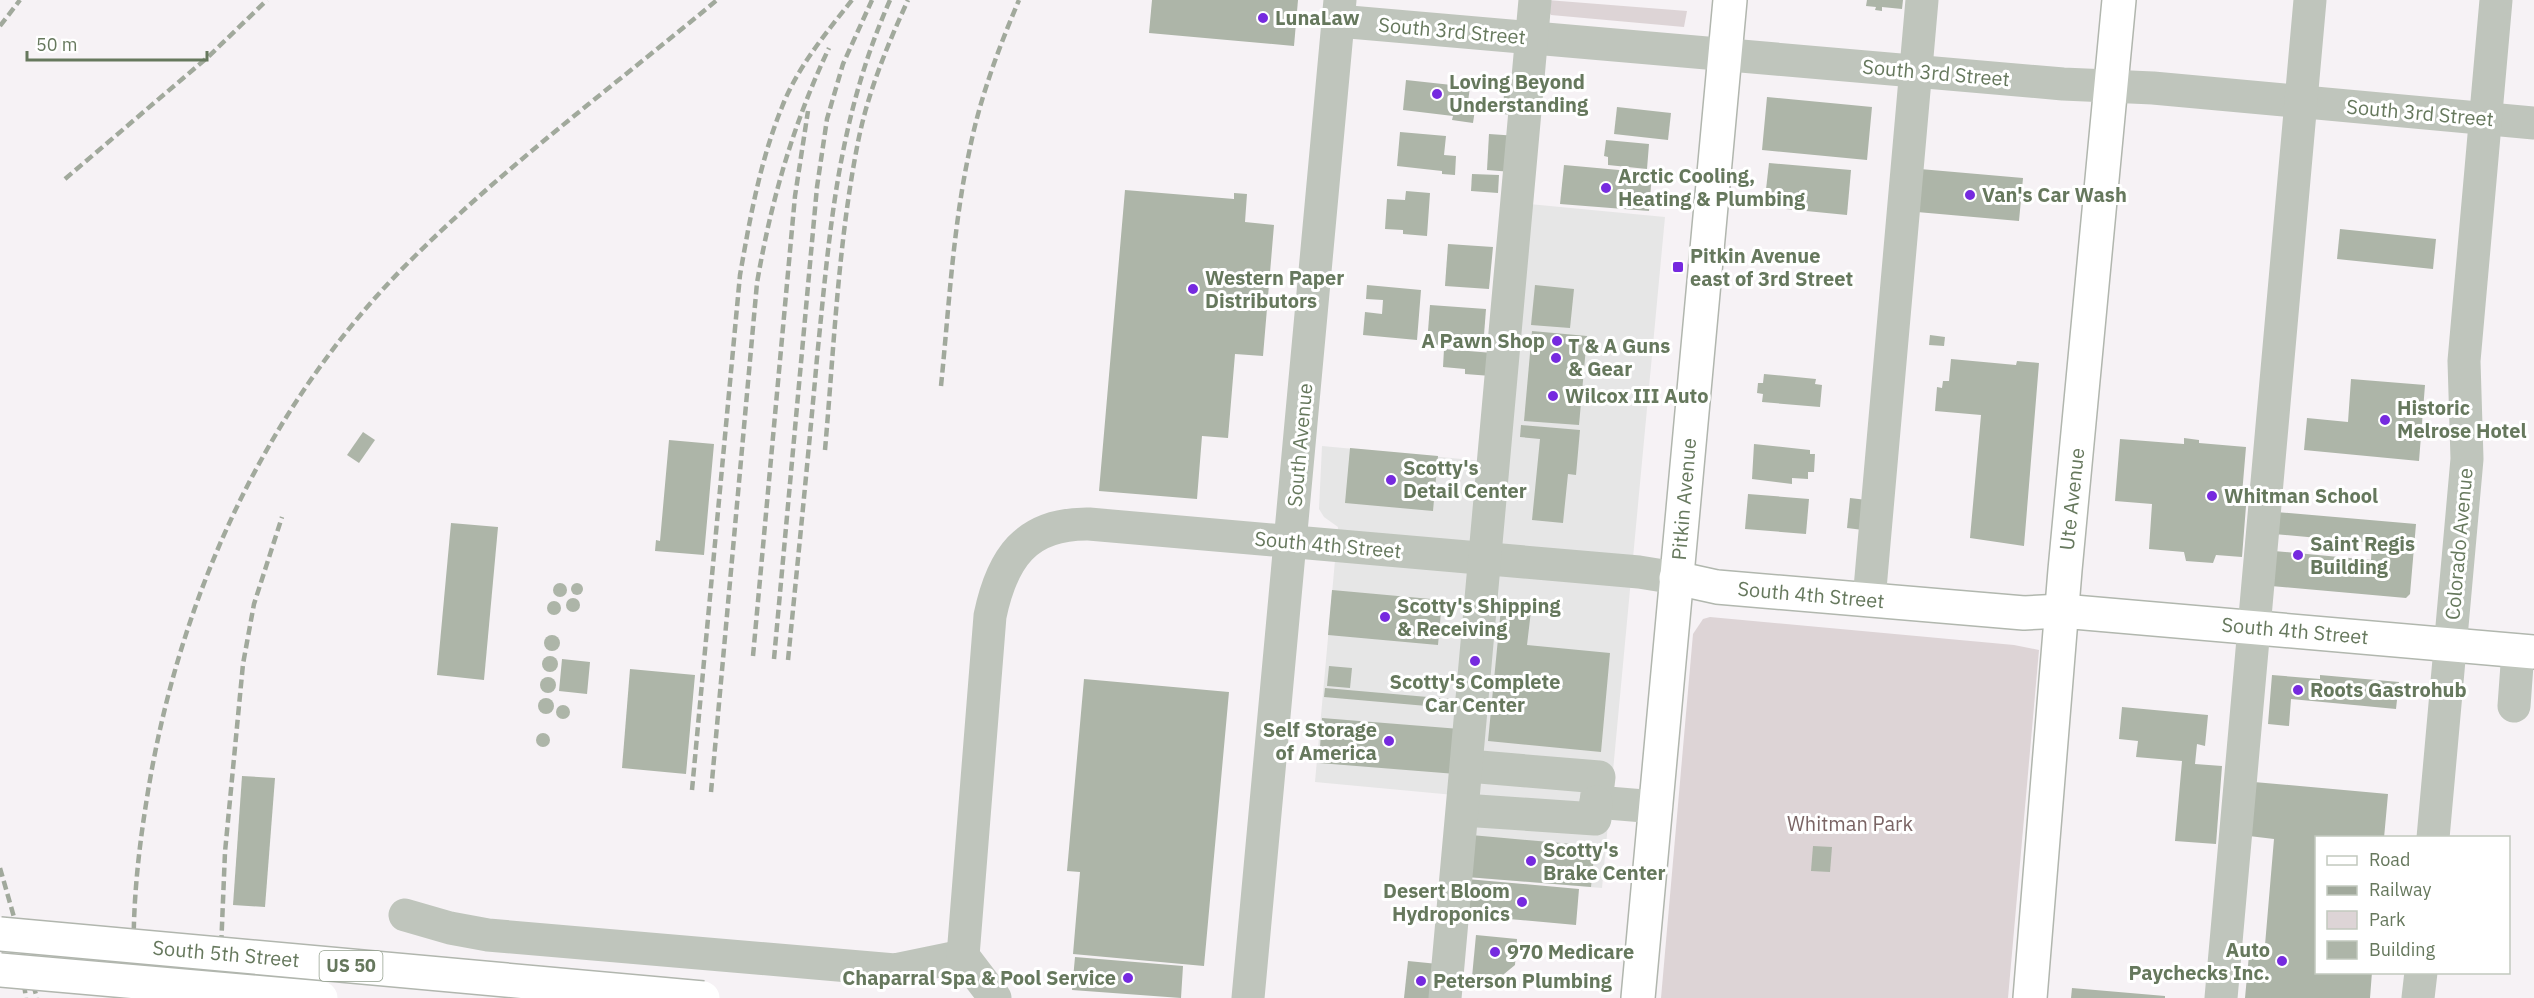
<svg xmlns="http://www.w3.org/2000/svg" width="2534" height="998" font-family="'IBM Plex Sans',sans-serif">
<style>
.built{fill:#e6e6e6}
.green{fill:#ddd4d6}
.building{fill:#adb5a8}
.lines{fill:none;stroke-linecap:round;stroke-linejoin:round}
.major-casing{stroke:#b1b7ae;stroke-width:36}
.highway-casing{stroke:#b1b6ae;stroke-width:36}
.minor{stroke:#bfc5bc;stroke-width:33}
.major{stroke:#fff;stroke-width:33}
.highway{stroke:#fff;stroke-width:33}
.rail{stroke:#a1a99c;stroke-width:4.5;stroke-dasharray:9 4.5;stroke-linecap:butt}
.highway-bridge-casing{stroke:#b1b6ae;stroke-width:36;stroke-linecap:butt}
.highway-bridge{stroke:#fff;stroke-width:33}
.poi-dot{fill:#762adf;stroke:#fff;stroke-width:2}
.labels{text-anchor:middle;stroke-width:6;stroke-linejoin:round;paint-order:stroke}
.shield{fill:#fff;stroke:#94a08e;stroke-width:1.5}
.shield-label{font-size:18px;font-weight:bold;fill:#66785d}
.poi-label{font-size:20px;font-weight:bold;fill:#66785d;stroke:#fff;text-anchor:start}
.street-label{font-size:20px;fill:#66785d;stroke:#fff}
.park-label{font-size:20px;fill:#7a6464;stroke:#fff}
</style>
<rect width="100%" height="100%" fill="#f6f2f5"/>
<path class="built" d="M1529,204L1665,217L1602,888L1467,877L1454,795L1315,782L1338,527L1324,517L1319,509L1322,446L1505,463Z"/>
<g class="green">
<path d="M1547,0L1687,11L1684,27L1551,15L1546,7Z"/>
<path d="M1710,617L2014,645L2039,650L2008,998H1661L1693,634L1703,619Z"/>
</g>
<g class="building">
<path d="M1152,0H1298L1294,46L1149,33Z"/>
<path d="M1867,0H1903L1902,9L1882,7V11L1875,10L1876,7L1866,6Z"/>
<path d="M1406,80L1470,87L1468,102L1476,103L1473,123L1452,120L1453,116L1403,110Z"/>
<path d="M1504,93L1523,95L1521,116L1503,114Z"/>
<path d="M1767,97L1872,107L1867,160L1762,150Z"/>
<path d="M1617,107L1671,113L1668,140L1614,134Z"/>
<path d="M1400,132L1446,136L1444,155L1456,156L1455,175L1442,174V171L1397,166Z"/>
<path d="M1489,134L1518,136L1512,172L1487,170Z"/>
<path d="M1606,140L1649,144L1647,169L1608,165V157L1604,156Z"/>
<path d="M1769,163L1851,170L1847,215L1764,207Z"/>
<path d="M1564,165L1652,173L1649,211L1560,204Z"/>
<path d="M1920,169L2023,178L2019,221L1917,212Z"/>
<path d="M1472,174L1499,175L1498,193L1471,191Z"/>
<path d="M1125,190L1234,199V193L1247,194L1245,222L1274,225L1263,356L1235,354L1228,438L1202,436L1197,499L1099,491Z"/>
<path d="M1406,191L1430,193L1427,236L1403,234V230L1385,229L1387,199L1405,200Z"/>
<path d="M2340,229L2436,239L2433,269L2337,259Z"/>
<path d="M1448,244L1493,247L1489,289L1445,286Z"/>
<path d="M1367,285L1421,290L1417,340L1363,335L1365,312L1382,314L1383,300L1366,299Z"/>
<path d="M1535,285L1574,289L1570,328L1531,325Z"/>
<path d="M1430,305L1486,309L1483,348L1427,344Z"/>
<path d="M1532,331L1587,336L1579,425L1524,421Z"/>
<path d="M1930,335L1945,337L1944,346L1929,345Z"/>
<path d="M1444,349L1493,353L1491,376L1465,374V369L1443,367Z"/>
<path d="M1951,359L2016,365L2017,361L2039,363L2024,546L1970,538L1981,415L1935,411L1937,387L1942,388L1943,381H1949Z"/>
<path d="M1764,374L1816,379L1815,384L1822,385L1820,407L1762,402L1763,394L1757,393L1758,383H1763Z"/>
<path d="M2351,379L2425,385L2419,461L2304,450L2307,418L2348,422Z"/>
<path d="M1521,425L1580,430L1576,475L1568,474L1563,523L1532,520L1540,439L1520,437Z"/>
<path d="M363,432L375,440L359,463L347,455Z"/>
<path d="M2184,438L2199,440V443L2246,447L2241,506H2246L2242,557L2216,555L2213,563L2186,561L2184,552L2149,549L2152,504L2115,501L2120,439L2184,444Z"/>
<path d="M669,440L714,444L704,555L655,551L656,540L660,541Z"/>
<path d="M1754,444L1810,450V454H1815L1814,472H1808V479L1792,478V484L1752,479Z"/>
<path d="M1350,448L1438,456L1433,511L1345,503Z"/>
<path d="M1748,494L1809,499L1806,534L1745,529Z"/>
<path d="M1850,498L1867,500L1863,530L1847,528Z"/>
<path d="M2276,512L2416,524L2410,594L2406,598L2271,586L2274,551L2371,560L2372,543L2274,534Z"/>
<path d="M451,523L498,527L484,680L437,675Z"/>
<circle cx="577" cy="589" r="6"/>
<circle cx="560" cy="590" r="7"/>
<path d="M1332,590L1442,600L1438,645L1328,635Z"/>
<circle cx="573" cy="605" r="7"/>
<circle cx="554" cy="608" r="7"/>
<path d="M1501,608L1531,611L1527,645L1610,653L1601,752L1488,741Z"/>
<circle cx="552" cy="643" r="8"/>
<circle cx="550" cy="664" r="8"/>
<path d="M562,659L590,662L587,694L559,691Z"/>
<path d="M1329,666L1352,668L1350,688L1327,686Z"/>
<path d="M630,669L695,675L686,774L622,768Z"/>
<path d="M2272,675L2320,679V675L2399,682L2396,709L2291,699L2289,726L2268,724Z"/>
<circle cx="548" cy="685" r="8"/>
<path d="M1084,679L1229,692L1204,966L1073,954L1080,872L1067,871Z"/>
<path d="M1325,688L1462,700L1461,709L1324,697Z"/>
<circle cx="546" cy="706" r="8"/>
<circle cx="563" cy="712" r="7"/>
<path d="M2122,707L2208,715L2205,746L2197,744L2195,764L2222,766L2216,844L2175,841L2182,761L2136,757L2138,741L2119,739Z"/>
<path d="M1322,718L1460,729L1456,774L1319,763Z"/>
<circle cx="543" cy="740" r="7"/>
<path d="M242,776L275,778L265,907L233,905Z"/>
<path d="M2254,782L2388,794L2384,838H2316V972H2372L2370,998H2245L2250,944L2265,945L2274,839L2249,836Z"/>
<path d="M1471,835L1595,846L1591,887L1467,877Z"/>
<path d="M1813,846L1832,847L1830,872L1811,871Z"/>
<path d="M1467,879L1579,889L1576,925L1464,915Z"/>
<path d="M1476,935L1517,939L1515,965L1498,979L1472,977Z"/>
<path d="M1075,957L1183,966L1181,998L1072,990Z"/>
<path d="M1408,961L1438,964L1434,998H1404Z"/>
<path d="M2072,988L2165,996V998H2071Z"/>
</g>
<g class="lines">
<defs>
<path id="major" d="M1676,578L1717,587L2024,613L2062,611L2534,652"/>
<g id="highway">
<path d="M1638,998L1730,0"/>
<path d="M2030,998L2065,570L2119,0"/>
</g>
</defs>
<use href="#major" class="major-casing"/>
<use href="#highway" class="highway-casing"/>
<g class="minor">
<path d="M1338,21L2063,84L2153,88L2534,123"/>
<path d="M1869,600L1922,0"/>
<path d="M2514,706L2518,651"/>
<path d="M1468,766L1599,777L1596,802L1656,807"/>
<path d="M1463,810L1595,819L1596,802"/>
<path d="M2433,838L2467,459L2464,361L2496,0"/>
<path d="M405,915L450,928L488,935L895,970L963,956"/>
<path d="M995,998L963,956L990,616C1002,559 1025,523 1089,524L1639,572L1676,578"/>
<path d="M1248,998L1340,0"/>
<path d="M1445,998L1535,0"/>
<path d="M2221,998L2310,0"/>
<path d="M2418,998L2421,972"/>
</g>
<use href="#major" class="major"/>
<use href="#highway" class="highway"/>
<g class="rail">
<path d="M0,26L20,0"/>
<path d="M65,179L208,57L267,0"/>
<path d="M941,386C949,307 953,226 970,148C980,98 999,47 1019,0"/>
<path d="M825,450C834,348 838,243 858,142C868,92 887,46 908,0"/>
<path d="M753,656L795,196L808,111"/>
<path d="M774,659L817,187L827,119L843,64L872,0"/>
<path d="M788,660C798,559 808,459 817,358C830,229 837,121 890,0"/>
<path d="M692,790L740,275C750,218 760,161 782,107C797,68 826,33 852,0"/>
<path d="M711,792L757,283C771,201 793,124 829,48"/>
<path d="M0,868L37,998"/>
<path d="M22,971L26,998"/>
<path d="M136,998C130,934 136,867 146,804C177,600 266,402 415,256C508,164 616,84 717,0"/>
<path d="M219,998L225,852L243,664L254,604L282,517"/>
</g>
<defs>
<g id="highway-bridge">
<path d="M0,934L703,998"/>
<path d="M0,970L321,998"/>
</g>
</defs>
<use href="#highway-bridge" class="highway-bridge-casing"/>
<use href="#highway-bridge" class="highway-bridge"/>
</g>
<g class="poi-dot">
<circle cx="1263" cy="18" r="6"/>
<circle cx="1437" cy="94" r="6"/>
<circle cx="1606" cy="188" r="6"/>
<circle cx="1970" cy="195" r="6"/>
<rect x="1672" y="261" width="12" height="12" rx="3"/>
<circle cx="1193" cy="289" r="6"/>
<circle cx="1557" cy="341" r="6"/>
<circle cx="1556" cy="358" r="6"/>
<circle cx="1553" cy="396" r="6"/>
<circle cx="2385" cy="420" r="6"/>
<circle cx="1391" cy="480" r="6"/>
<circle cx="2212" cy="496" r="6"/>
<circle cx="2298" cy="555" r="6"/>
<circle cx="1385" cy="617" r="6"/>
<circle cx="1475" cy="661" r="6"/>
<circle cx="2298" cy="690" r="6"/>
<circle cx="1389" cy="741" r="6"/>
<circle cx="1531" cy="861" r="6"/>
<circle cx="1522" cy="902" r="6"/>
<circle cx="1495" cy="952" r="6"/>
<circle cx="2282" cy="961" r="6"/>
<circle cx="1128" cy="978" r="6"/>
<circle cx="1421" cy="981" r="6"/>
</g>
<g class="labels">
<rect class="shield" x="319.5" y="951" width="63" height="30" rx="4.5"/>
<g class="shield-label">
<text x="351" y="972">US 50</text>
</g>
<g class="poi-label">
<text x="1275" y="25">LunaLaw</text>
<text x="1449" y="89">Loving Beyond<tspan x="1449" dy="23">Understanding</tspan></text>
<text x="1618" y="183">Arctic Cooling,<tspan x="1618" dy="23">Heating &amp; Plumbing</tspan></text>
<text x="1982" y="202">Van's Car Wash</text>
<text x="1690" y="263">Pitkin Avenue<tspan x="1690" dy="23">east of 3rd Street</tspan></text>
<text x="1205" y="285">Western Paper<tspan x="1205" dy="23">Distributors</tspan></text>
<text x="1545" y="348" text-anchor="end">A Pawn Shop</text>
<text x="1568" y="353">T &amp; A Guns<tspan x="1568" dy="23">&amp; Gear</tspan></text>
<text x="1565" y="403">Wilcox III Auto</text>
<text x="2397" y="415">Historic<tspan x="2397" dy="23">Melrose Hotel</tspan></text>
<text x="1403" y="475">Scotty's<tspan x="1403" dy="23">Detail Center</tspan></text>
<text x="2224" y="503">Whitman School</text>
<text x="2310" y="551">Saint Regis<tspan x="2310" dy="23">Building</tspan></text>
<text x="1397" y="613">Scotty's Shipping<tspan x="1397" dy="23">&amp; Receiving</tspan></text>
<text x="1475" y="689" text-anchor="middle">Scotty's Complete<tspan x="1475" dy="23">Car Center</tspan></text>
<text x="2310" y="697">Roots Gastrohub</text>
<text x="1377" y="737" text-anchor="end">Self Storage<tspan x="1377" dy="23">of America</tspan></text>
<text x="1543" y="857">Scotty's<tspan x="1543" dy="23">Brake Center</tspan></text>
<text x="1510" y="898" text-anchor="end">Desert Bloom<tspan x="1510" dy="23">Hydroponics</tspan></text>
<text x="2270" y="957" text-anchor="end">Auto<tspan x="2270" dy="23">Paychecks Inc.</tspan></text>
<text x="1507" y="959">970 Medicare</text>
<text x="1116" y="985" text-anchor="end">Chaparral Spa &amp; Pool Service</text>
<text x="1433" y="988">Peterson Plumbing</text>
</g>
<g class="street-label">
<text transform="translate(1452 31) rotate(5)" y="7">South 3rd Street</text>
<text transform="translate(1936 73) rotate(5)" y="7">South 3rd Street</text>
<text transform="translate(2420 113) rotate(5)" y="7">South 3rd Street</text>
<text transform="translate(1300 445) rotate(-85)" y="7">South Avenue</text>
<text transform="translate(1684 499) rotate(-85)" y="7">Pitkin Avenue</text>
<text transform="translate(2072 499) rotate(-84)" y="7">Ute Avenue</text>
<text transform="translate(2459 544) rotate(-85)" y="7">Colorado Avenue</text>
<text transform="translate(1328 545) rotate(5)" y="7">South 4th Street</text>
<text transform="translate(1811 595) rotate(5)" y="7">South 4th Street</text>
<text transform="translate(2295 631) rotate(5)" y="7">South 4th Street</text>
<text transform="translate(226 954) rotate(5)" y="7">South 5th Street</text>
</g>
<g class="park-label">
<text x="1850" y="831">Whitman Park</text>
</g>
</g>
<rect x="2315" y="836" width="195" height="138" fill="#ffffff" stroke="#c2c9be" stroke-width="1.5"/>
<rect x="2327" y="856" width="30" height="9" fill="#ffffff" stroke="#c2c9be" stroke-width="1.5"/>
<text x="2369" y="866" font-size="18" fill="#66785d">Road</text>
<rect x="2327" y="886" width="30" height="9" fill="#a1a99c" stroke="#c2c9be" stroke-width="1.5"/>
<text x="2369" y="896" font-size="18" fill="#66785d">Railway</text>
<rect x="2327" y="911" width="30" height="18" fill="#ddd4d6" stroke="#c2c9be" stroke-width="1.5"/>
<text x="2369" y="926" font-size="18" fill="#66785d">Park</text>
<rect x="2327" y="941" width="30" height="18" fill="#adb5a8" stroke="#c2c9be" stroke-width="1.5"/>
<text x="2369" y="956" font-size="18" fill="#66785d">Building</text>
<path d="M27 51v9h180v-9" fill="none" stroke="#66785d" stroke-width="3"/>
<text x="36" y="51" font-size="18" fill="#66785d" stroke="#ffffff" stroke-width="4.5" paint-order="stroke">50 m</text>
</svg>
